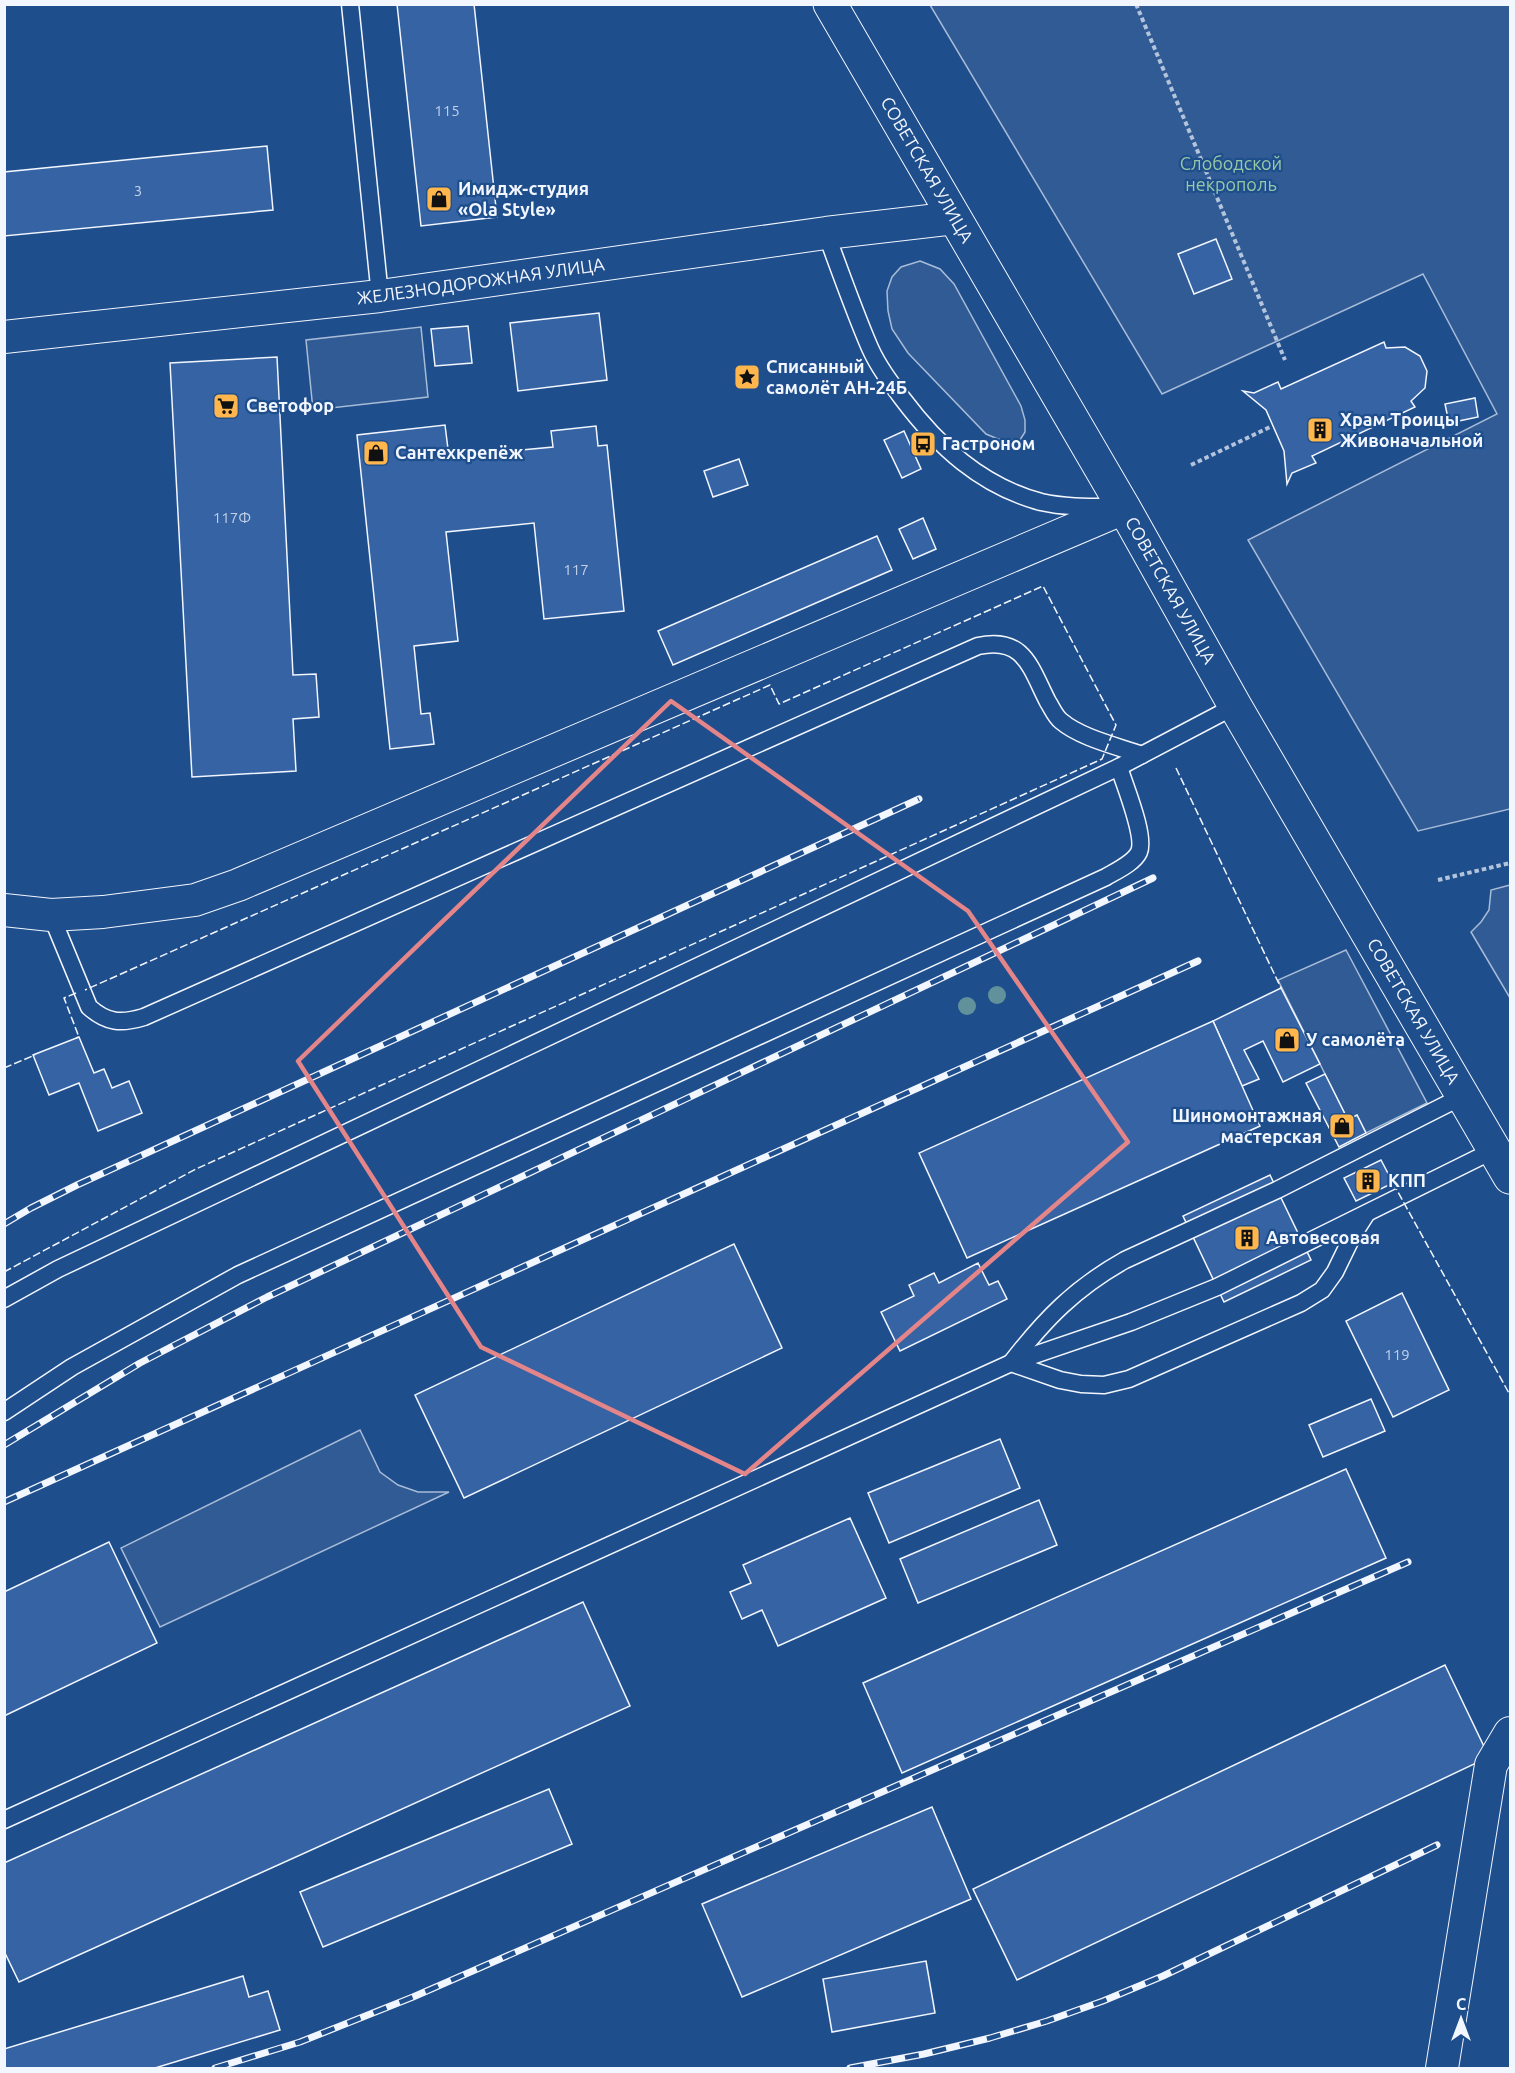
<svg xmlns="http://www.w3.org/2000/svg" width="1515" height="2073" font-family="Ubuntu,sans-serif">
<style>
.built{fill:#305b95;stroke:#a8bbd7;stroke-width:1.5}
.building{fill:#3563a3;stroke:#f2f6ff;stroke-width:1.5}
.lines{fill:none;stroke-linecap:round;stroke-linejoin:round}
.lane-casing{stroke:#f2f6ff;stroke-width:19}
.street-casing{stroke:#f2f6ff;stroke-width:34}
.secondary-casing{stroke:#f2f6ff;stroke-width:35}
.path{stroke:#b3c4dc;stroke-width:4;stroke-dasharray:4.5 3;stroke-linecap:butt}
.lane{stroke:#1f4e8c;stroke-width:16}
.street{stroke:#1f4e8c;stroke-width:32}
.secondary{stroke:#1f4e8c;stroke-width:33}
.rail-casing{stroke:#f2f6ff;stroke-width:7}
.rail{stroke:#1f4e8c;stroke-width:4.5;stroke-dasharray:14;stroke-linecap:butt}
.fence{stroke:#f2f6ff;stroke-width:1.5;stroke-dasharray:8 3;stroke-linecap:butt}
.tree{fill:#61919a}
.marked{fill:none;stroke:#e38589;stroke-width:4.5;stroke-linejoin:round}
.labels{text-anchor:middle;stroke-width:4.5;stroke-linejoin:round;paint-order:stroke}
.number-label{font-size:15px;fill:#c3d1e8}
.park-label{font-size:18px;fill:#97c8a6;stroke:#1f4e8c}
.street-label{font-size:18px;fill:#f2f6ff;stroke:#1f4e8c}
.poi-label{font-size:18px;font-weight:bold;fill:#f2f6ff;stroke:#1f4e8c;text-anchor:start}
</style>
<rect width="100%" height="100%" fill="#1f4e8c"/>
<g class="built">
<path d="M930,5H1510V809L1418,831L1248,540L1497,414L1423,274L1162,394Z"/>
<path d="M920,261L940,269L954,284L1021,406L1025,420V432L1020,440L998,439L986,434L908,353L892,329L888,311L887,291L892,277L901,267Z"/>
<path d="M421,327L428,397L313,410L306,340Z"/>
<path d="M1510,885V998L1471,932L1481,922L1489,910L1491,890Z"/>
<path d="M1346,950L1427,1103L1366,1133L1357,1115L1348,1120L1278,980Z"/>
<path d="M360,1430L380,1472L398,1485L418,1492H449L160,1627L121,1548Z"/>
</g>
<g class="building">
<path d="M397,4H474L497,217L421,226Z"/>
<path d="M267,146L273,210L4,236V172Z"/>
<path d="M1216,239L1232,279L1194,294L1178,254Z"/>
<path d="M599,313L607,380L518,391L510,323Z"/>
<path d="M468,326L472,363L435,366L431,329Z"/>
<path d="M1384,342L1386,348L1405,347L1420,356L1427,371L1425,388L1411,401L1415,407L1312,456L1316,463L1292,473L1287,484L1284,451L1266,410L1243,391L1254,393L1278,382L1281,389Z"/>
<path d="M277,357L293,675L316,674L319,717L293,719L296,771L192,777L170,363Z"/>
<path d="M1475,398L1478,417L1449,423L1445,404Z"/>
<path d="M445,425L449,457L553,447L551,431L596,426L598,446L607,445L624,611L544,619L534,523L446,532L458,641L414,646L421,714L430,713L434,744L390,749L357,435Z"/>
<path d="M904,431L921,469L902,478L884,440Z"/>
<path d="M739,459L748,485L713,497L704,471Z"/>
<path d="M923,518L936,549L913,559L899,529Z"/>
<path d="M877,536L892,570L673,665L658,631Z"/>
<path d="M1281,988L1320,1064L1283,1082L1263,1041L1244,1050L1259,1079L1242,1086L1213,1021Z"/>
<path d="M1213,1021L1260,1126L967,1258L919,1153Z"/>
<path d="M79,1037L94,1073L104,1069L112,1088L129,1081L142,1113L98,1131L79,1083L49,1095L33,1055Z"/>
<path d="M1325,1074L1348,1120L1357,1115L1366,1133L1339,1147L1306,1083Z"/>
<path d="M1381,1160L1393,1183L1356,1201L1344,1178Z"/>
<path d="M1270,1175L1311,1260L1224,1302L1183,1216Z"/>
<path d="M734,1244L782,1348L464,1498L415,1395Z"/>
<path d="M978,1263L989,1285L998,1281L1007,1299L900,1351L881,1312L914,1296L909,1285L934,1273L939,1283Z"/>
<path d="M1402,1293L1449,1390L1393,1417L1346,1321Z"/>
<path d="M1371,1399L1385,1431L1323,1457L1309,1425Z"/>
<path d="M1000,1439L1020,1488L889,1543L868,1493Z"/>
<path d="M1346,1469L1386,1558L902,1773L863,1683Z"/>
<path d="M1039,1500L1057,1545L918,1603L900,1559Z"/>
<path d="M850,1518L886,1598L778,1646L762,1610L742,1619L730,1592L751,1583L743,1565Z"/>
<path d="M109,1542L157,1643L4,1716V1592Z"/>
<path d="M583,1602L630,1706L19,1982L4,1951V1863Z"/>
<path d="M1445,1665L1489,1757L1017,1980L973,1889Z"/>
<path d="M549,1789L572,1844L323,1947L300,1892Z"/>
<path d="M932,1807L971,1899L742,1997L702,1904Z"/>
<path d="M926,1961L935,2013L832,2032L823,1979Z"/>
<path d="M243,1976L249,1997L268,1991L280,2030L155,2068H4V2049Z"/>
</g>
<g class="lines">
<defs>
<g id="lane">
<path d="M350,4L380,296"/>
<path d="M826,233C840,271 854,311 870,348C878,366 890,382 902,398C938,446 981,486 1041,502C1063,507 1086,507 1109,507"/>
<path d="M51,915L89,1007C107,1023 121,1024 144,1017L978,646C1024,636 1030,667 1048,702C1052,708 1055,716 1061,721C1081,738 1117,746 1142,755"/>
<path d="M4,1299L58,1269L1119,767L1235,706"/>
<path d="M1011,1363C1045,1319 1075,1288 1125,1260L1277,1190L1463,1096"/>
<path d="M1011,1363L1131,1322L1217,1287L1494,1150"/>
<path d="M4,1412L72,1367L238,1275L1106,877C1116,871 1134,863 1139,852C1146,836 1124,784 1119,767"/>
<path d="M4,1820L1011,1363L1060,1380L1081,1384L1104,1385L1129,1379L1301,1303L1322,1290L1335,1272L1353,1235L1367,1213"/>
</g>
<g id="street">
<path id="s1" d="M4,337L380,296L826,233L955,218"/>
<path d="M4,910L51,915L103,912L195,900L238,885L1124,508"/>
<path d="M1442,2068L1491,1765L1510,1733"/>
</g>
<g id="secondary">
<path id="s2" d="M830,4L1124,508L1235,706L1510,1177"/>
</g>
</defs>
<use href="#lane" class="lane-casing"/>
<use href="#street" class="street-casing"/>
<use href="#secondary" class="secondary-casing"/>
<g class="path">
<path d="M1136,4L1285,360"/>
<path d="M1191,465L1270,427"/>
<path d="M1438,880L1510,863"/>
</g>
<use href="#lane" class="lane"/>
<use href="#street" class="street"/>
<use href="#secondary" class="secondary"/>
<defs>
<g id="rail">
<path d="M4,1224L31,1208L77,1185L919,799"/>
<path d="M4,1445L140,1363L267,1297L1153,878"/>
<path d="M4,1502L1198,961"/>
<path d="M215,2068L300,2042L413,1997L1408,1562"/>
<path d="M850,2068L924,2054L990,2038L1047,2021L1103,2001L1163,1976L1437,1845"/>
</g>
</defs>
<use href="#rail" class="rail-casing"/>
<use href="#rail" class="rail"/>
<g class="fence">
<path d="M1176,768L1281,988"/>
<path d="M76,993L64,998L79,1037L76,1038"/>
<path d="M4,1068L35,1055"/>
<path d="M1393,1183L1510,1395"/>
<path d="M4,1272L196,1169L1102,759L1116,725L1043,586L779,704L770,685L85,990"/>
</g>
</g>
<g class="tree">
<circle cx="997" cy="995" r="9"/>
<circle cx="967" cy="1006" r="9"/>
</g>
<path class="marked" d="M671,701L968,911L1128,1142L745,1474L481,1347L298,1061Z"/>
<defs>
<symbol id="shop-square" viewBox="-11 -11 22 22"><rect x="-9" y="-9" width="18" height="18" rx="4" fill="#ffb74d" stroke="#1f4e8c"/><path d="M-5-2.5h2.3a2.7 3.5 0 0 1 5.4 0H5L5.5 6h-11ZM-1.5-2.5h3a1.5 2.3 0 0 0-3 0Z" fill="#111"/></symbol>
<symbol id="sight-square" viewBox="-11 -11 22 22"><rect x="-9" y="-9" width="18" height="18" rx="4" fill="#ffb74d" stroke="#1f4e8c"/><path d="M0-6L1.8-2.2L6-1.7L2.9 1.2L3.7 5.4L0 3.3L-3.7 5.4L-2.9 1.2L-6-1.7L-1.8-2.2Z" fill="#111"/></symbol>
<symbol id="supermarket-square" viewBox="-11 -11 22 22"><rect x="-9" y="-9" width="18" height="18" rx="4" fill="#ffb74d" stroke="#1f4e8c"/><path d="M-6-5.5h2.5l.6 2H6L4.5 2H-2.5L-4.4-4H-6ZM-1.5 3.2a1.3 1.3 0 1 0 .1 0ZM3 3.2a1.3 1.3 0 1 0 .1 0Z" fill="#111"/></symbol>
<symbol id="building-square" viewBox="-11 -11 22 22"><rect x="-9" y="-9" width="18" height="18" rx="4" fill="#ffb74d" stroke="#1f4e8c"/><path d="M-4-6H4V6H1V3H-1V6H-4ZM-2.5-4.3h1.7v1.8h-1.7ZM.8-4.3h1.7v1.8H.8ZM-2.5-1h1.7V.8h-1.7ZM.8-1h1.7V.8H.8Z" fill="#111"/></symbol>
<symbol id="bus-square" viewBox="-11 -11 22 22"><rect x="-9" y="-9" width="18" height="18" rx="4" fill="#ffb74d" stroke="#1f4e8c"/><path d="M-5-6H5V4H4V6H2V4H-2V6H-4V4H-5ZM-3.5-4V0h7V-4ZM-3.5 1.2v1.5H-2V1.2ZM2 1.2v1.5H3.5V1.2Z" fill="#111"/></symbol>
</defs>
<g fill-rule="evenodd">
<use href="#shop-square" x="424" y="184" width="30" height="30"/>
<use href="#sight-square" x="732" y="362" width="30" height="30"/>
<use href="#supermarket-square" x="211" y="391" width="30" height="30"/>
<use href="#building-square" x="1305" y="415" width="30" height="30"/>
<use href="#bus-square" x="908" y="429" width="30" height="30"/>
<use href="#shop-square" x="361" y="438" width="30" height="30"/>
<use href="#shop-square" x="1272" y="1025" width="30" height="30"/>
<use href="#shop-square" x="1327" y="1111" width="30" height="30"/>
<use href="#building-square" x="1353" y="1166" width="30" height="30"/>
<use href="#building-square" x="1232" y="1223" width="30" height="30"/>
</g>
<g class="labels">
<g class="number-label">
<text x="447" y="116">115</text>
<text x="138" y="196">3</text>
<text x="232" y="523">117Ф</text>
<text x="576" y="575">117</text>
<text x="1397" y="1360">119</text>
</g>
<g class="park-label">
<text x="1231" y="170">Слободской<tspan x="1231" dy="21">некрополь</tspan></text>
</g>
<g class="street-label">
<text dy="6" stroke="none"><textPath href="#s2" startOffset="192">СОВЕТСКАЯ УЛИЦА</textPath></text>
<text dy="6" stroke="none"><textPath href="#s1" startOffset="480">ЖЕЛЕЗНОДОРОЖНАЯ УЛИЦА</textPath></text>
<text dy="6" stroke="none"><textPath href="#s2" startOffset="678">СОВЕТСКАЯ УЛИЦА</textPath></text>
<text dy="6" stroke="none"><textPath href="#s2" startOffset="1164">СОВЕТСКАЯ УЛИЦА</textPath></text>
</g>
<g class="poi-label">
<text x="458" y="195">Имидж-студия<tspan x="458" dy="21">«Ola Style»</tspan></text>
<text x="766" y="373">Списанный<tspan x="766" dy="21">самолёт АН-24Б</tspan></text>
<text x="246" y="412">Светофор</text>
<text x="1340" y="426">Храм Троицы<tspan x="1340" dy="21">Живоначальной</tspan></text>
<text x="942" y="450">Гастроном</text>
<text x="395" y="459">Сантехкрепёж</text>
<text x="1306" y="1046">У самолёта</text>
<text x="1322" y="1122" text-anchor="end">Шиномонтажная<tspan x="1322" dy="21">мастерская</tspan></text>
<text x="1388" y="1187">КПП</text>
<text x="1266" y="1244">Автовесовая</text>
</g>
</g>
<rect width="1515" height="2073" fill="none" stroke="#f2f6ff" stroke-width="12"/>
<g transform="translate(1461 2019)" stroke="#1f4e8c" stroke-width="4.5" paint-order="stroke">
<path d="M0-4.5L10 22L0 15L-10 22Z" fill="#f2f6ff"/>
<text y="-9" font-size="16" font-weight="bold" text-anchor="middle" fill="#f2f6ff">С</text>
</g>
</svg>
